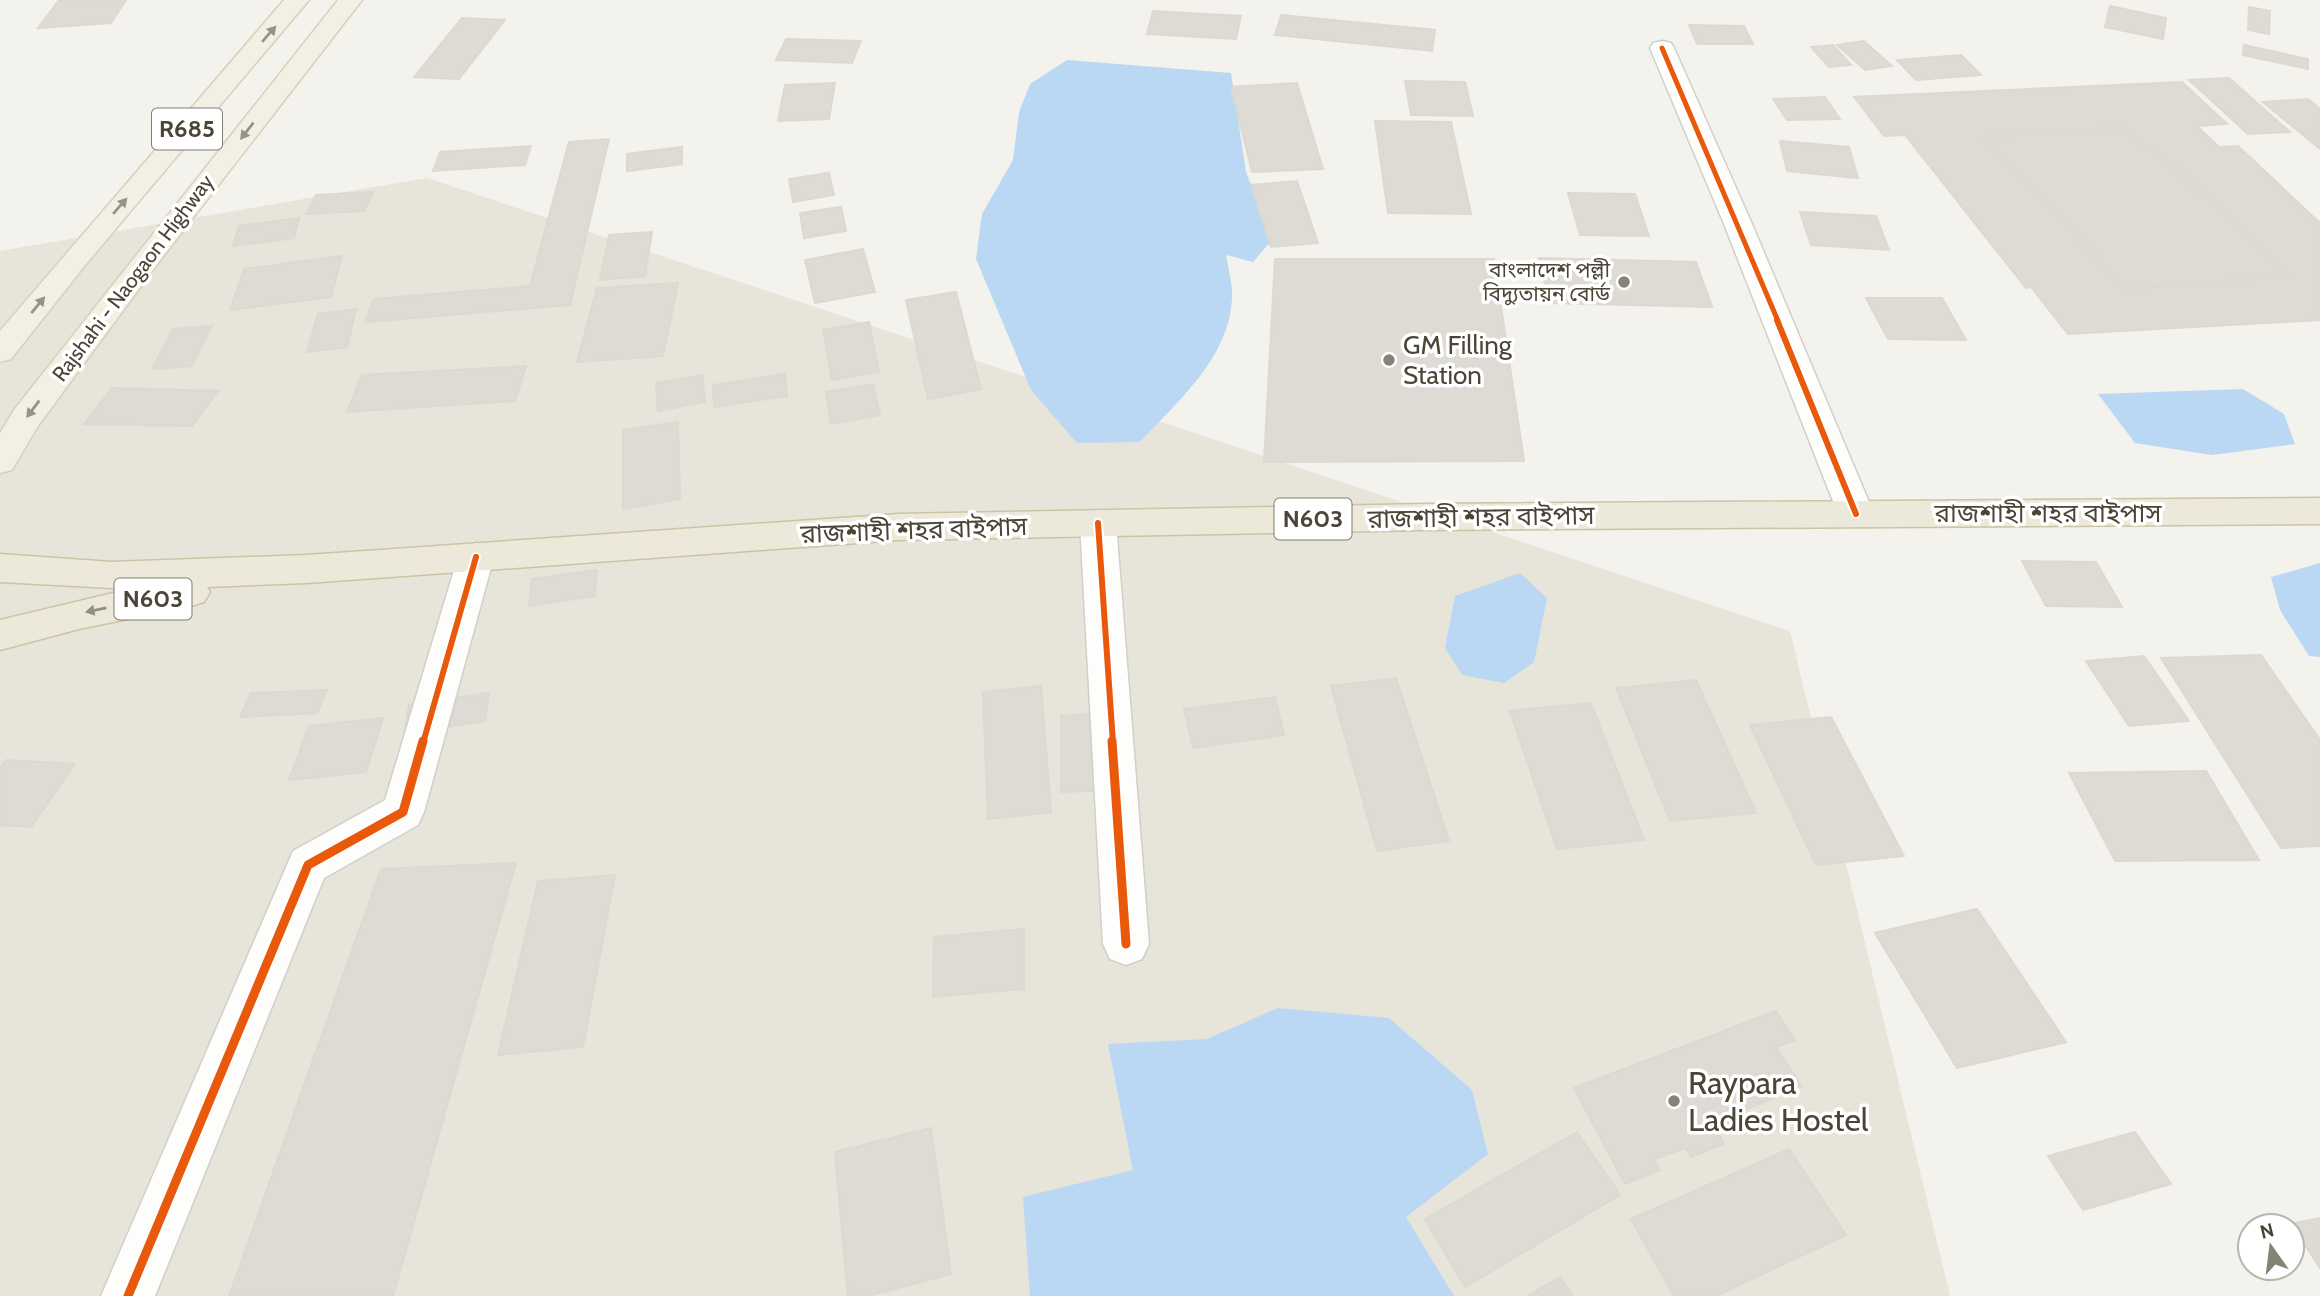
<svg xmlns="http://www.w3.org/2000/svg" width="2320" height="1296" font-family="Cabin,'Noto Sans Bengali',sans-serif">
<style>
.residential{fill:#e7e4d9}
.water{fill:#bad7f4}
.building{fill:#dddbd4;stroke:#dbd9d2;stroke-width:2;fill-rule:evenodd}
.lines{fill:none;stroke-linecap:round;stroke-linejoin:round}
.minor-casing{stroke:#d1cfc9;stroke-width:3}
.major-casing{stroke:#d7d1b8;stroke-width:3}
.highway-casing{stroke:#cdc3a5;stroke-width:3}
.minor{fill:#fdfdfc;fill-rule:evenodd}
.major{fill:#f2efe4;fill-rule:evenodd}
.highway{fill:#ede9da;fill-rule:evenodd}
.cycleway-far2-casing{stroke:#fff;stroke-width:9}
.cycleway-far1-casing{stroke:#fff;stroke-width:10}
.cycleway-casing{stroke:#fff;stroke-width:13}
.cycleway-far2{stroke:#e8590c;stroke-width:5}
.cycleway-far1{stroke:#e8590c;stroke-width:6}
.cycleway{stroke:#e8590c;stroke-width:9}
.oneway{fill:#969284}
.oneway2{fill:#938f80}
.poi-dot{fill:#858276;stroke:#fff;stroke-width:2.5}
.labels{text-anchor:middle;stroke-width:7;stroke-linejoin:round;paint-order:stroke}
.far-poi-label{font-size:21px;fill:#4a4536;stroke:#fff;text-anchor:end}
.far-street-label{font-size:21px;fill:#4a4536;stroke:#fff}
.shield{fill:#fff;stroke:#807d72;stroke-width:2}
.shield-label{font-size:24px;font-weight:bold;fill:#4a4536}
.poi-label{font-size:26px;fill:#4a4536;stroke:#fff;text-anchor:start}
.street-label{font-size:26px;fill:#4a4536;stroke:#fff}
.near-poi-label{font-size:32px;fill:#4a4536;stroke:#fff;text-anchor:start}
</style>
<rect width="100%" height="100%" fill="#f3f2ec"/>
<path class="residential" d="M427,178L1790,631L1950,1296H0V251Z"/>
<g class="water">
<path d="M1067,60L1231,73L1246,172L1272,240L1253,262L1226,255C1228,268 1233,284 1232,298C1229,358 1179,400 1140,442L1077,443L1031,390L976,259L982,214L1013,160L1019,112L1030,84Z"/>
<path d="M2243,389L2284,414L2295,444L2212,455L2135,443L2098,394Z"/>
<path d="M2320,563V657L2309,656L2280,610L2271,577Z"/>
<path d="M1520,573L1547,598L1534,662L1504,683L1462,675L1445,648L1455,596Z"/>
<path d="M1278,1008L1389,1018L1472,1090L1488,1154L1406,1217L1454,1296H1030L1023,1197L1133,1170L1108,1044L1207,1039Z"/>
</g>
<g class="building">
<path d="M59,0H126L111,23L38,28Z"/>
<path d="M2110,6L2166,18L2163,39L2105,27Z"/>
<path d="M2249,7L2270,11L2269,34L2248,30Z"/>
<path d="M1153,11L1241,16L1236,39L1147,34Z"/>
<path d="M1281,15L1435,30L1432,51L1275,35Z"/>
<path d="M462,18L505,20L459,79L414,77Z"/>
<path d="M1689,25L1744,26L1753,44H1697Z"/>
<path d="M786,39L861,41L852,63L776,60Z"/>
<path d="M1864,41L1892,66L1865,70L1837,45Z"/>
<path d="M1833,45L1851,65L1829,67L1811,47Z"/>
<path d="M2244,45L2308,59V69L2243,55Z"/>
<path d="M1961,55L1981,75L1916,80L1897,60Z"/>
<path d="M2229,78L2290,132L2248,134L2189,80Z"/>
<path d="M1405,81L1465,82L1473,116L1411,115Z"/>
<path d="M2182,82L2227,124L2197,126L2219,147L2238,146L2320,223V320L2068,334L2031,287L2026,288L1905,135L1884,136L1854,97ZM2123,127L2144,148L2153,147L2290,276L2126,289L1985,137Z"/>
<path d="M835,83L829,119L778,121L785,85Z"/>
<path d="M1297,83L1323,169L1252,172L1231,87Z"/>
<path d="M1825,97L1840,119L1787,120L1773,99Z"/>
<path d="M2308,99L2320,109V149L2263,102Z"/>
<path d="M1375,121L1451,122L1471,214L1388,213Z"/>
<path d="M2123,127L2144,148L2153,147L2290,276L2126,289L1985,137Z"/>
<path d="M609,139L570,305L365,322L374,299L530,286L569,142Z"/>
<path d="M1780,141L1849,147L1858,178L1787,171Z"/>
<path d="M531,146L525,165L433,171L440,152Z"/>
<path d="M682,147V164L627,171V154Z"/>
<path d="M829,173L834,195L793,202L789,179Z"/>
<path d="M1297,181L1318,243L1271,247L1251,185Z"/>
<path d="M373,192L364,211L306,214L316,195Z"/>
<path d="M1568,193L1635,194L1649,236L1580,235Z"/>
<path d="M841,207L846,231L804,238L800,213Z"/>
<path d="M1800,212L1876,216L1889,250L1811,245Z"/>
<path d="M299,218L294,238L233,246L239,226Z"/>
<path d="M652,232L645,276L600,280L609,235Z"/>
<path d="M863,249L875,292L815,303L805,260Z"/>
<path d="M342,256L331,297L230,310L244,269Z"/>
<path d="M1539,258L1696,262L1712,307L1549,303Z"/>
<path d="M1275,259H1494L1524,461L1264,462Z"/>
<path d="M678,283L663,356L577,362L597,288Z"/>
<path d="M956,292L981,389L928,399L906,300Z"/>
<path d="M1866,298H1942L1966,340L1888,339Z"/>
<path d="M356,309L347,347L307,352L318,314Z"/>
<path d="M869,322L879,372L832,380L823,330Z"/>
<path d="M212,326L192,366L152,369L173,329Z"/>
<path d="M526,366L515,401L347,412L362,375Z"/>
<path d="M785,374L787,396L714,407L713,385Z"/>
<path d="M702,375L705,402L658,411L656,383Z"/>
<path d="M873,384L880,415L831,424L826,392Z"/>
<path d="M112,388L218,391L192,426L84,424Z"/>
<path d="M678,422L680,499L623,509V430Z"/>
<path d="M2022,561L2096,562L2122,607L2046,606Z"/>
<path d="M597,570L595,596L529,606L532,579Z"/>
<path d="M2261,655L2320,740V846L2281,848L2161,658Z"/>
<path d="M2144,656L2189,721L2129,726L2086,661Z"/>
<path d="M1396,678L1449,841L1377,851L1331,686Z"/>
<path d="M1696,680L1756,813L1670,821L1616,688Z"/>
<path d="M1041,686L1051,812L988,819L983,692Z"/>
<path d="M327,690L317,713L240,717L251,693Z"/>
<path d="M489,693L485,721L404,734L409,705Z"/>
<path d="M1275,697L1284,735L1193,748L1184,709Z"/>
<path d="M1591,703L1644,840L1557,849L1510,711Z"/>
<path d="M1117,713L1119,790L1061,792V716Z"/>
<path d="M1831,717L1904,856L1816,865L1750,725Z"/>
<path d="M383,718L366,772L289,780L309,726Z"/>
<path d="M6,760L75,764L31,827L0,825V768Z"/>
<path d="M2206,771L2259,860L2115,861L2069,773Z"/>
<path d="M516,863L393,1296H229L381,869Z"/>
<path d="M615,875L583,1047L498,1055L538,881Z"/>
<path d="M1977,909L2066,1042L1957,1068L1875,933Z"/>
<path d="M1024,929V989L933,997L934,937Z"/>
<path d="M1776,1011L1795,1040L1776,1047L1801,1086L1738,1113L1743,1119L1716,1130L1724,1144L1691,1157L1685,1148L1654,1159L1660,1170L1625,1184L1574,1088Z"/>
<path d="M931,1128L951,1274L868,1296H848L835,1152Z"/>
<path d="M1577,1132L1620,1195L1465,1287L1425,1219Z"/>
<path d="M2135,1132L2171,1184L2083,1210L2048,1156Z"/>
<path d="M1789,1149L1846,1235L1716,1296H1674L1631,1219Z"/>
<path d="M2320,1218V1268L2291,1224Z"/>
<path d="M1560,1277L1573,1296H1528Z"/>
</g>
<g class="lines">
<defs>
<g id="minor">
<path d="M1662,41L1671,43L1674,48L1752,224L1874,514L1869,523L1856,527L1843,523L1838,514L1724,224L1650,48L1653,43Z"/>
<path d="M1098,510L1111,514L1116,523L1149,944L1142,959L1126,965L1110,959L1103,944L1080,523L1085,514Z"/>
<path d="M476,543L489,547L494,557L424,812L418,825L324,878L155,1296H101L293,851L385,800L458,557L463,547Z"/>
</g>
<g id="major">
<path d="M284,0H309L86,264L11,359L0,362V331Z"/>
<path d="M338,0H362L158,263L38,426L12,470L0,473V433L14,410Z"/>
</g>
<path id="highway" d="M2320,498V524L1426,530L899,540L307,583L207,587L210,592L204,602L191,606L79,629L0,650V620L130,589L0,582V554L112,562L307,555L899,514L1426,504Z"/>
</defs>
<use href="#minor" class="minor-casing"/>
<use href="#major" class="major-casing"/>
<use href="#highway" class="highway-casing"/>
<use href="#minor" class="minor"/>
<use href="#major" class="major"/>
<use href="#highway" class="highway"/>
<defs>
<path id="cycleway-far2" d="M1662,48L1778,321"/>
<g id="cycleway-far1">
<path d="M1777,320L1856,514"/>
<path d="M1098,523L1113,743"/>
<path d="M423,743L476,557"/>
</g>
<g id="cycleway">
<path d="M1112,741L1126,944"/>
<path d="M128,1296L308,865L403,812L423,741"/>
</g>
</defs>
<use href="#cycleway-far2" class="cycleway-far2-casing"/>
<use href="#cycleway-far1" class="cycleway-far1-casing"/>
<use href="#cycleway" class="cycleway-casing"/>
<use href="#cycleway-far2" class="cycleway-far2"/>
<use href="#cycleway-far1" class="cycleway-far1"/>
<use href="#cycleway" class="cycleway"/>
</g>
<defs><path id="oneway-solid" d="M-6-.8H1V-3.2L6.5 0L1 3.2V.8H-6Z" transform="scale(1.75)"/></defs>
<g class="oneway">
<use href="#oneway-solid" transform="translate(269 34) rotate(-49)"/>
<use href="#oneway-solid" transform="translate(247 131) rotate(128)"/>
<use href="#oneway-solid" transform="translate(120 206) rotate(-49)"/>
<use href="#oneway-solid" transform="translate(38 305) rotate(-51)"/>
<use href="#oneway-solid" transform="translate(33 409) rotate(127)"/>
</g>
<use class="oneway2" href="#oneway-solid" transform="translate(96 610) rotate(169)"/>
<g class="poi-dot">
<circle cx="1624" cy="282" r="7"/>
<circle cx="1389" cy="360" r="7"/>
<circle cx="1674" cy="1101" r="7"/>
</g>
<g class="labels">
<g class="far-poi-label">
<text x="1610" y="277">বাংলাদেশ পল্লী<tspan x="1610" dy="24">বিদ্যুতায়ন বোর্ড</tspan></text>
</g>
<g class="far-street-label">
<text transform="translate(133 278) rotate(-53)" y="7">Rajshahi - Naogaon Highway</text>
</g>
<g class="shield">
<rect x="152" y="108.5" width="70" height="41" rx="5"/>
<rect x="1274.5" y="498.5" width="77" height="41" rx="5"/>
<rect x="114.5" y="578.5" width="77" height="41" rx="5"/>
</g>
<g class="shield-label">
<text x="187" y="137">R685</text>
<text x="1313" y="527">N603</text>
<text x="153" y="607">N603</text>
</g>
<g class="poi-label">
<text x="1403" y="354">GM Filling<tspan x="1403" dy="30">Station</tspan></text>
</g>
<g class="street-label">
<text x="2048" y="522">রাজশাহী শহর বাইপাস</text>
<text transform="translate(1481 517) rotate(-1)" y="9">রাজশাহী শহর বাইপাস</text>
<text transform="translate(914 530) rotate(-2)" y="9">রাজশাহী শহর বাইপাস</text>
</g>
<g class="near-poi-label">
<text x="1688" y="1094">Raypara<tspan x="1688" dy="37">Ladies Hostel</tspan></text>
</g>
</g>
<g transform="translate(2271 1247) rotate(346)"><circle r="33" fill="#ffffff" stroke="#b7b5af" stroke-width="2"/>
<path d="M0-5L12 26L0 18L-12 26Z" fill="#858276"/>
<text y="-10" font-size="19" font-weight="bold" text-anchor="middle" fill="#4a4536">N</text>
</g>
</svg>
